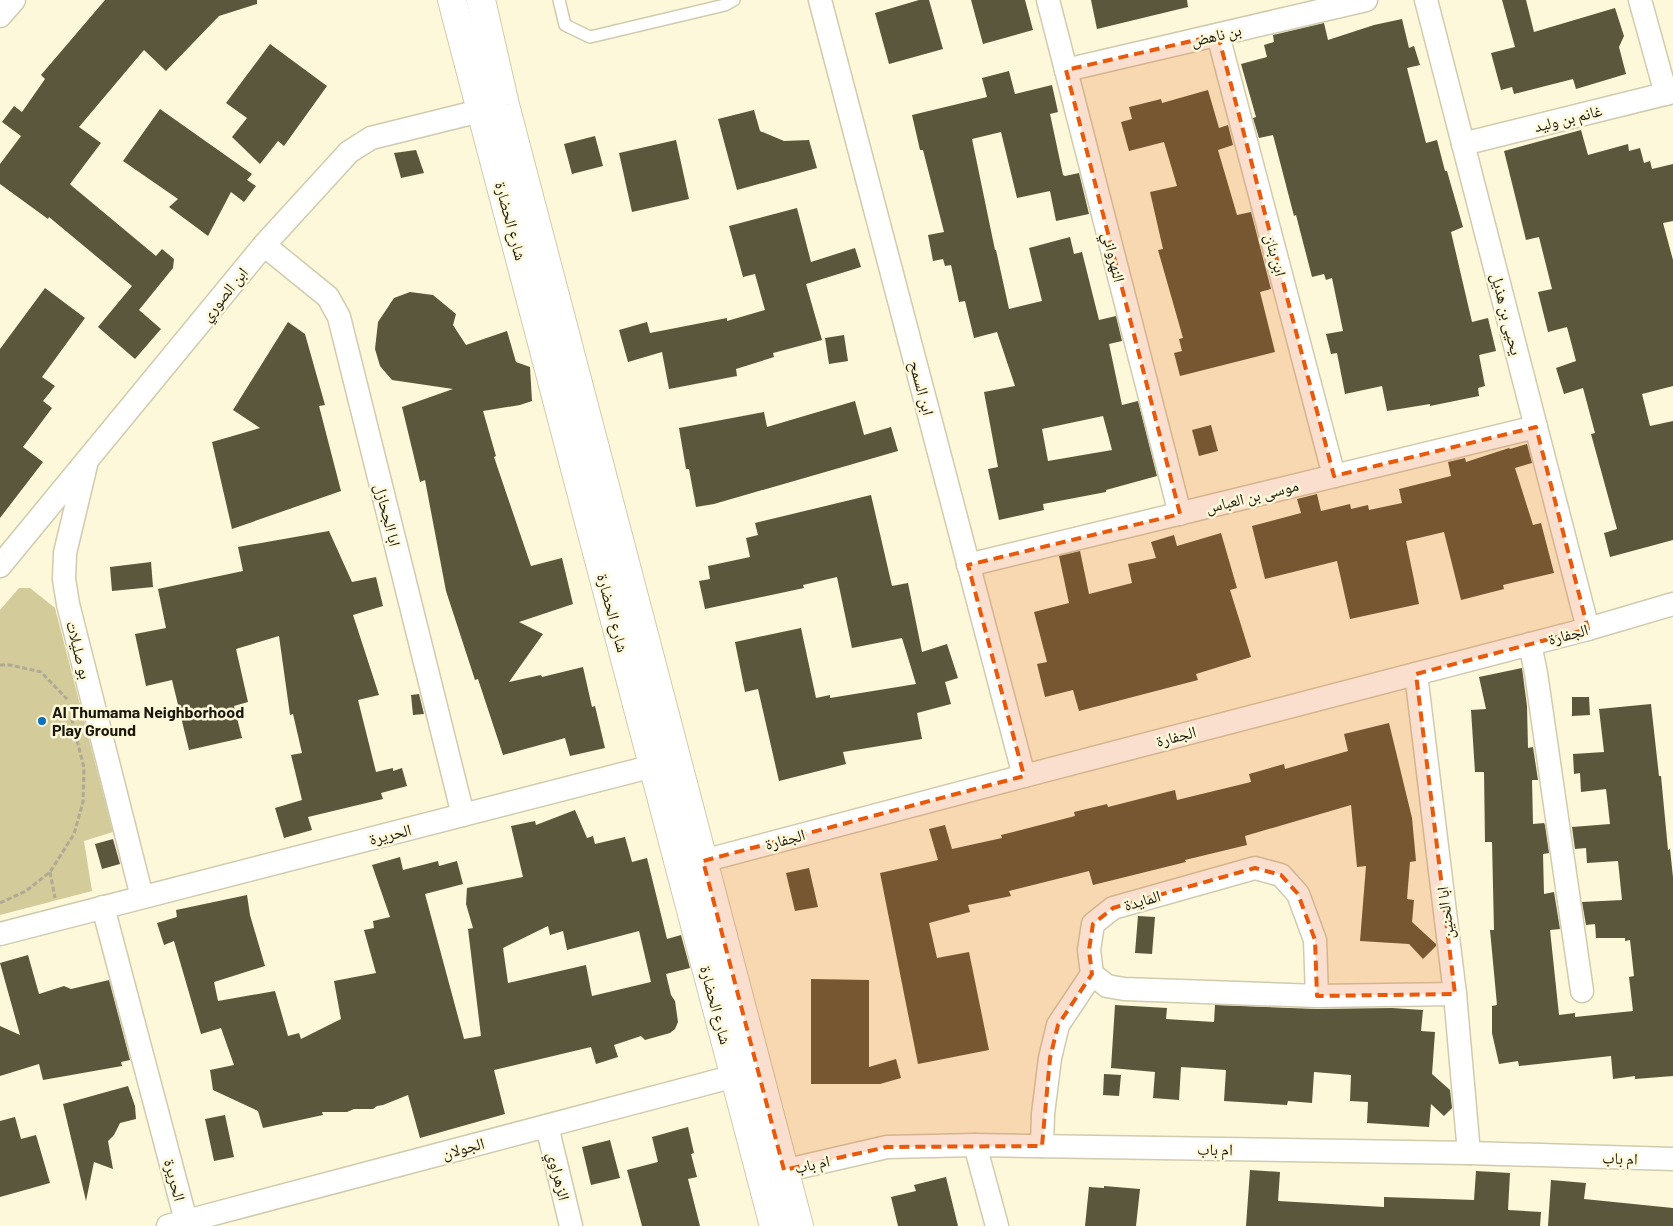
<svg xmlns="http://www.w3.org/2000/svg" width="1673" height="1226" font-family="Barlow,'Noto Naskh Arabic',sans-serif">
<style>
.green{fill:#d4cb9a}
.building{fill:#5b573d;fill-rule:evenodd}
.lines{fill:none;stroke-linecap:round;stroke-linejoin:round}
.service-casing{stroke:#d0cbae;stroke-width:14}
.minor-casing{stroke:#d0cbae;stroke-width:25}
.tertiary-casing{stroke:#d0cbae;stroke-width:30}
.path{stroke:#aeaa93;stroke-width:3;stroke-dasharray:5 2.5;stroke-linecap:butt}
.service{stroke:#fff;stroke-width:11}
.minor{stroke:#fff;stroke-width:22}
.tertiary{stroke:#fff;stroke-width:28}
.marked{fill:#e8590c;fill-opacity:0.2;stroke:#e8590c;stroke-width:4;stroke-dasharray:10 6;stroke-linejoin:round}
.poi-dot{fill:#0a71bd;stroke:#fdf8da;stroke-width:2}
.labels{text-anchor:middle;stroke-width:5;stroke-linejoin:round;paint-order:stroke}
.street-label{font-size:16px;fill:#1a180d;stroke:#fdf8da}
.poi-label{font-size:16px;font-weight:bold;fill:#1a180d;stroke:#fdf8da;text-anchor:start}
</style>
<rect width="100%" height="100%" fill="#fdf8da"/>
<path class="green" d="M19,588H30L55,608L113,832L84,841L92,891L0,915V610Z"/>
<g class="building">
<path d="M105,0H257V4L219,16L166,71L144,50L79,127L101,143L70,184L72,186L156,256L162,249L174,259L173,268L139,310L161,329L135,359L98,327L132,286L49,217L48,219L0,184V164L21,136L2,122L14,106L22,112L45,79L41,75Z"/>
<path d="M919,0H929L943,49L889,64L875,13Z"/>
<path d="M971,0H1025L1033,30L983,44Z"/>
<path d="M1091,0H1187L1188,7L1097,29Z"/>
<path d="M1502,0H1526L1534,32L1615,8L1624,36L1619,47L1626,74L1576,89L1573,79L1514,94L1512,87L1501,90L1491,53L1515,47Z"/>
<path d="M1402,19L1409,48L1414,46L1420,65L1407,68L1426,143L1437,140L1445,171H1447L1463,227L1451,232L1472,322L1488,318L1496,351L1479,355L1485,386L1478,388L1479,396L1430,406V404L1387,411L1382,386L1345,394L1337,353L1331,354L1326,334L1343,331L1332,278L1326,280L1324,274L1312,277L1296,215L1294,216L1273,135L1259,138L1253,118L1256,117L1241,64L1267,57L1264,45L1274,42L1273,35L1324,23L1328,40L1374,25Z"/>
<path d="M270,44L327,86L284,146L278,141L260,164L232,137L247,118L226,103Z"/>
<path d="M1009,71L1015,94L1052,85L1058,112L1050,114L1063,175L1065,176L1079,173L1089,214L1056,221L1050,191L1017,198L1001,132L972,139L995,250H996L1009,309L1042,301L1029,248L1070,237L1074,254L1082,252L1099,320L1116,316L1122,341L1109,344L1122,405L1138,401L1157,476L1106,490V492L1043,504L1044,510L999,520L988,469L998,467L984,392L1015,386L997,332L974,338L965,301L959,302L951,265L945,266L943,259L933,261L928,235L944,232L923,150H920L912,115L987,97L982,78ZM1103,416L1112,450L1048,461L1042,429Z"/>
<path d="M1208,90L1219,128L1228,125L1233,145L1218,150L1237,215L1251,212L1271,289L1260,292L1275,352L1180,376L1174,353L1182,351L1179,339L1183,338L1158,250L1163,249L1150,192L1177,186L1164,142L1129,151L1121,122L1132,119L1129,107L1161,99L1162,103Z"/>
<path d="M160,109L252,174L247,180L256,186L244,202L231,192L208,236L169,207L178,199L123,161Z"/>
<path d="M754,110L760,131L784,141L809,140L817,168L737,190L718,119Z"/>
<path d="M1581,130L1588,155L1628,144L1629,151L1640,148L1644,163L1650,161L1652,169L1673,164V221L1663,223L1673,260V386L1642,394L1650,426L1673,421V540L1610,557L1604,533L1617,529L1591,434L1595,433L1583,388L1564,394L1556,368L1576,361L1567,327L1548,332L1538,292L1552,289L1539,237L1526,240L1504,151Z"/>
<path d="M595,136L603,166L572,174L564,144Z"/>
<path d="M676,140L689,199L632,212L619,153Z"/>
<path d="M416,150L424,173L401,178L394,153Z"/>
<path d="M797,208L811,262L855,248L861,267L806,284L822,340L773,353L774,357L736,369L737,376L669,389L662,352L628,362L619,330L647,322L650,333L727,318V321L765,310L755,274L743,277L729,226Z"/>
<path d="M45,288L85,318L42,377L55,386L43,401L52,408L23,447L43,462L0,518V349Z"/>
<path d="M410,292L433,295L456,314L453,325L466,345L507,331L516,362L530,367L532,401L520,405L483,411L496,456L494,457L531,566L562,558L573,604L519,622L543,634L509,682L541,675L542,677L583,667L592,707L595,706L605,748L570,756L565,738L503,755L478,679L475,680L446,591L425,480L420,482L402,407L453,389L392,380L380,366L375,349L378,322L394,298Z"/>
<path d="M288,322L305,334L325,405L319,406L341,491L232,529L212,442L260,428L233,410Z"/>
<path d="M844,335L848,361L829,364L825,338Z"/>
<path d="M855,401L864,435L891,427L898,451L714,504L696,507L689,469H686L679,428L764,412L767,427Z"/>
<path d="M1211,425L1218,451L1199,456L1192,430Z"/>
<path d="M1527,444L1532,463L1515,468L1533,525L1541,523L1554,573L1503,585L1504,589L1461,600L1444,532L1406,541L1419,604L1350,619L1337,561L1265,579L1252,526L1301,513L1297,499L1317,494L1321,511L1350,504L1351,509L1368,505L1369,510L1402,503L1399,489L1451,476L1448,462L1465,458L1466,462L1509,448L1510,449Z"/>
<path d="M871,495L892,586L908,583L922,652L947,644L958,678L945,682L951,704L917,713L922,739L843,752L846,764L779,781L758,689L745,692L735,642L801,628L816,698L830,695V698L916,684L902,638L852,648L837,577L803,585L804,588L705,609L699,581L710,579L708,566L750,557L746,538L758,535L755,523Z"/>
<path d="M329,531L352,582L376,577L383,606L353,615L379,695L358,700L376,772L393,768V771L402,768L407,786L381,793L383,799L308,817L312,830L284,838L275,808L302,800L291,755L302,753L293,714L290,715L279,636L236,649L248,702L234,706L242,738L189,750L172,680L146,686L135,634L166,628L158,589L243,571L238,547Z"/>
<path d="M1221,533L1237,588L1230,590L1251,657L1196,674L1198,680L1079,711L1073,690L1045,697L1037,664L1047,662L1034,612L1069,603L1059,556L1080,551L1089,594L1132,583L1128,564L1156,558L1151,542L1174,535L1177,546Z"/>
<path d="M151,562L153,587L112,591L110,567Z"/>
<path d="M1522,668L1527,706L1528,748L1533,747L1538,780H1532L1533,824L1544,823L1545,825L1549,853L1543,854L1544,894L1554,892L1560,929L1550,930L1559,1015L1575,1013V1017L1633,1011L1629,977L1634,976L1630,940L1625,941V938H1596L1595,924L1586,925L1582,902L1622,900L1618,861L1587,863L1586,848L1575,849L1572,827L1610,824L1606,789L1581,792L1580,773L1574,774L1573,754L1604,752L1599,709L1651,704L1659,776H1661L1668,850L1670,849L1673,877V1076L1635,1079V1076L1613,1079L1611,1056L1519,1066L1518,1061L1499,1064L1492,1033V1006L1497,1005L1490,930H1494L1492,842H1485L1484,772H1475L1471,710L1486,709L1479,677Z"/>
<path d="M419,694L424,714L413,715L411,695Z"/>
<path d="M1572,697H1589L1590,715L1572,716Z"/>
<path d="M1389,723L1412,818L1416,861L1410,862L1407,899L1414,900L1412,922L1436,944V946L1423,959L1409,944L1360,941L1366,866L1357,867L1351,805L1245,836L1247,845L1185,860L1186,862L1093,885L1089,871L1009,891L1011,896L968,905L970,912L929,923L937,958L969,952L989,1050L918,1064L880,873L938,860L929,829L945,825L952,849L1002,838L1001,835L1075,816L1074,812L1107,804L1108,807L1175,790L1177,800L1251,782L1249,774L1284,764L1285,769L1348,751L1344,734Z"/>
<path d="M575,810L587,838L593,836L595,844L625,837L632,862L647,858L667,939L681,935L690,968L666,974L671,995L675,1001L678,1022L675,1029L670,1033L645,1040L641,1036L614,1045L618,1057L596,1064L591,1047L494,1070L505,1114L420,1138L408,1095L383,1105L377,1106L373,1109H354L347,1112H322L323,1115L263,1128L258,1111L213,1090L210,1070L234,1065L221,1028L201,1034L174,941L164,945L157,923L177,917L176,910L247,895L250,915L265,966L214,982L218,1001L275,991L288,1036L299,1033L301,1039L341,1019L334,981L376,973L364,930L374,928L373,921L390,917L372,865L400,857L403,870L438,861L439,866L457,861L463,884L425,894L464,1039L481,1036L468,929L473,928L466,904L467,888L523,877L511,826L535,821L536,825ZM548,926L550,935L563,931L567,950L639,931L651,982L592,996L586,965L508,983L503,948Z"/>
<path d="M113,839L120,864L102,869L95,844Z"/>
<path d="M809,868L818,907L795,911L786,873Z"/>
<path d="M1138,916L1155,917L1152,954L1135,953Z"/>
<path d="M28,955L39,994L64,986L71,989L109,980L130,1060L121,1062L122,1066L43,1080L39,1064L0,1076V1026L20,1035L0,963Z"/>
<path d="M811,979L869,980V1067L896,1059L901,1078L880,1084H811Z"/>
<path d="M1115,1005L1167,1008L1166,1019L1214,1022L1215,1005L1317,1009L1392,1008L1423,1010L1421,1031L1435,1032L1432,1074L1450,1090L1452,1108L1444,1116L1431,1104L1429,1127L1367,1123L1368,1102L1350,1101L1351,1075L1314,1072L1312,1103L1288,1101L1287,1105L1224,1101L1226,1070L1181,1067L1179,1100L1153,1098L1155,1072L1111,1068Z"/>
<path d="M1104,1074L1121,1075L1119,1096L1103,1095Z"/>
<path d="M128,1086L135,1106L136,1119L120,1123L114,1135L108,1141L113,1169L94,1162L86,1201L63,1104Z"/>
<path d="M225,1115L234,1157L214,1161L205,1119Z"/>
<path d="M15,1117L21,1139L36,1135L50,1183L0,1197V1121Z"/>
<path d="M688,1127L694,1153L691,1154L697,1177L688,1179L700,1226H642L627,1170L658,1162L652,1137Z"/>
<path d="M610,1140L620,1178L591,1185L582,1147Z"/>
<path d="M1250,1170L1280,1172L1278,1201L1384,1207V1197L1474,1200L1476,1171L1510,1173L1508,1210L1541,1212L1540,1226H1246Z"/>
<path d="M946,1177L958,1226H898L891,1197L916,1191L914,1185Z"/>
<path d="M1551,1180L1586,1183L1584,1199L1673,1208V1226H1548Z"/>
<path d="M1104,1186L1140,1189L1136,1226H1085L1089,1187L1104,1188Z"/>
</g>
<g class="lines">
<defs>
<path id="service" d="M559,0L565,25L590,37L725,5L734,0"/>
<g id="minor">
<path d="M820,0L1024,776"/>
<path d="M1048,0L1180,514"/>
<path d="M1426,0L1588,629"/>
<path d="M1640,0L1666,94"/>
<path d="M0,16L14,0"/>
<path d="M1218,35L1334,476"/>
<path d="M1066,70L1366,0"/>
<path d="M1463,144L1673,92"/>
<path d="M264,245L328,297L339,317L463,815"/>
<path d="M86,465L65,553L64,579L68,604L142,897"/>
<path d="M968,565L1536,427"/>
<path d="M0,566L264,245L349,152L371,138L496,107"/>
<path d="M1530,644L1536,673L1582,991"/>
<path d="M1416,674L1455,994L1469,1153"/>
<path d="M688,865L1024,776L1588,629L1673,604"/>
<path d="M103,907L186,1221"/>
<path d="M0,934L669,762"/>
<path d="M1317,996L1315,940L1298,894L1281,875L1255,868L1113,908L1093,924L1089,950L1092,974L1107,986L1124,989L1317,996L1455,994"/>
<path d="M547,1126L571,1226"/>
<path d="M975,1145L997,1226"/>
<path d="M1042,1146L1043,1114L1050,1058L1058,1025L1092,974"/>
<path d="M770,1174L887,1147L975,1145L1469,1153L1673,1159"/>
<path d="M168,1226L750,1072"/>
</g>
<g id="tertiary">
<path d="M452,0L774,1226"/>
<path d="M481,0L505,105L799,1226"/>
</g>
</defs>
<use href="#service" class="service-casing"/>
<use href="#minor" class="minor-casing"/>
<use href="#tertiary" class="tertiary-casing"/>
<g class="path">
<path d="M0,665H10L41,672L67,699"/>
<path d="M50,872L55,898"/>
<path d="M0,903L26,891L50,872L74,834L83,802L84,768L72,720"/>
</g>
<use href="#service" class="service"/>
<use href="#minor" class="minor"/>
<use href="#tertiary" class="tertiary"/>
</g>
<path class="marked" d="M1218,35L1334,476L1536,427L1588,629L1416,674L1455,994L1317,996L1315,940L1298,894L1281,875L1255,868L1113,908L1093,924L1089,950L1092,974L1058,1025L1050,1058L1042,1146L887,1147L784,1170L703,861L1024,776L968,565L1180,514L1066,70Z"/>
<circle class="poi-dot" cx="42" cy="721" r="5"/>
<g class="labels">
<g class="street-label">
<text transform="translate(1216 35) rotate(-13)" y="6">بن ناهض</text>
<text transform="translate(1568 118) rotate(-14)" y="6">غانم بن وليد</text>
<text transform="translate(511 221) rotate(75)" y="6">شارع الحضارة</text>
<text transform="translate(1276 255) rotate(75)" y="6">ابن بنان</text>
<text transform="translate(1114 257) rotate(76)" y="6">النهرواني</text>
<text transform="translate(224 294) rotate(-51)" y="6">ابن الصوري</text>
<text transform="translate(1507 314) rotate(76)" y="6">يحيى بن هذيل</text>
<text transform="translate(922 388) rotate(75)" y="6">ابن السمح</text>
<text transform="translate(1252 496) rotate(-14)" y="6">موسى بن العباس</text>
<text transform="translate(388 515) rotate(76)" y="6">ابا الجحازل</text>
<text transform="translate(613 613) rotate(75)" y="6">شارع الحضارة</text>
<text transform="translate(1568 634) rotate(-15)" y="6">الجفارة</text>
<text transform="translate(79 650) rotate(76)" y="6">بو صليلات</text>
<text transform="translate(1176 736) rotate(-15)" y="6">الجفارة</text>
<text transform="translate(390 834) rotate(-14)" y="6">الحريرة</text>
<text transform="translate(785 839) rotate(-15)" y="6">الجفارة</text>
<text transform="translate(1142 900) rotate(-16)" y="6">المايدة</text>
<text transform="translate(1445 913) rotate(-97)" y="6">ابا الحنين</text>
<text transform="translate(716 1005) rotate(75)" y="6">شارع الحضارة</text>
<text transform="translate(463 1148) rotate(-15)" y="6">الجولان</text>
<text transform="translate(1215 1149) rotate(1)" y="6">ام باب</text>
<text transform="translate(1620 1158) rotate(2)" y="6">ام باب</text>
<text transform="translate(812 1164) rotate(-13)" y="6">ام باب</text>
<text transform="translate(559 1176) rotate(76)" y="6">الزهراوي</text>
<text transform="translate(175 1180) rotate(75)" y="6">الحريرة</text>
</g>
<g class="poi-label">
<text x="52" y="718">Al Thumama Neighborhood<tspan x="52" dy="18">Play Ground</tspan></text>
</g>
</g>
</svg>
